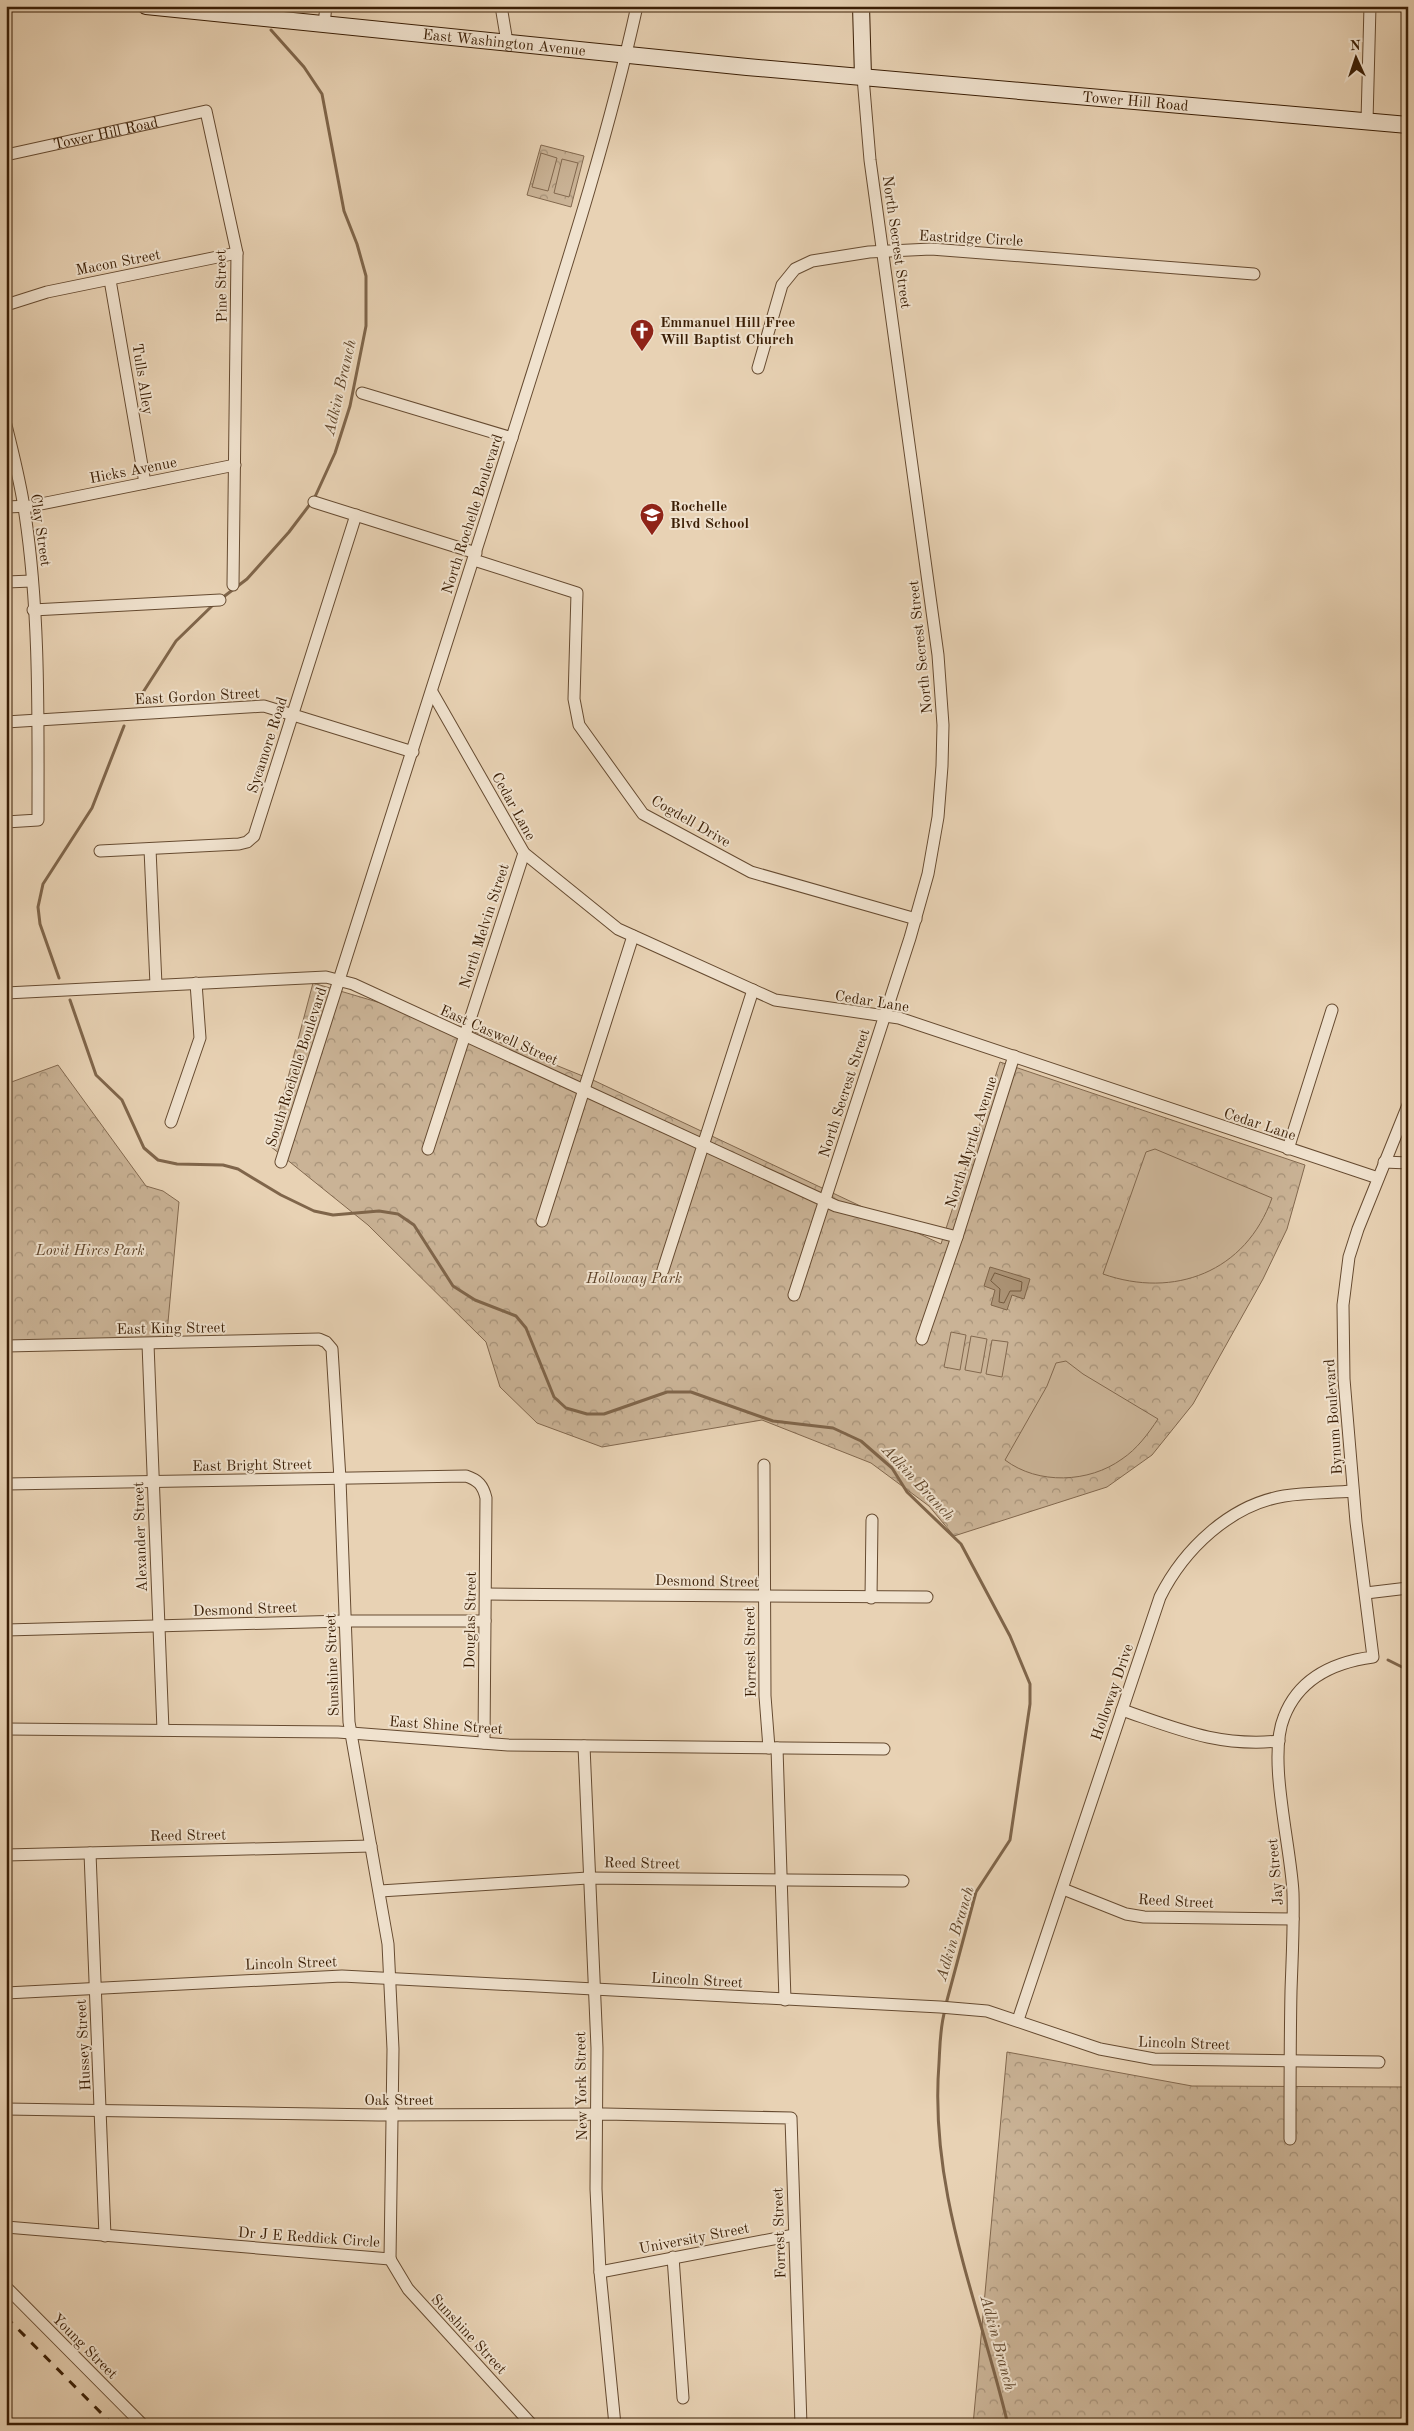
<svg xmlns="http://www.w3.org/2000/svg" width="1414" height="2431" font-family="'Old Standard TT',serif">
<style>
.forest{fill:url(#forest-crowns);stroke:#82684e}
.garden{fill:#cab396;stroke:#82684e}
.water{fill:#ad9578;stroke:#7f654a}
.lines{fill:none;stroke-linecap:round;stroke-linejoin:round}
.shore{stroke:#745a3e;stroke-width:1}
.stream{stroke:#7f654a;stroke-width:3}
.street-casing{stroke:#664b31;stroke-width:13}
.secondary-casing{stroke:#3a1e05;stroke-width:18}
.street{stroke:#f0e2ce;stroke-width:11}
.secondary{stroke:#f0e2ce;stroke-width:16}
.rail{stroke:#3a1e05;stroke-width:3;stroke-dasharray:9 9;stroke-linecap:butt}
.labels{text-anchor:middle;stroke-width:4;stroke-linejoin:round;paint-order:stroke}
.street-label{font-size:15px;fill:#3a1e05;stroke:#f0e2ce}
.poi-label{font-size:15px;font-weight:bold;fill:#3a1e05;stroke:#f0e2ce;text-anchor:start}
.park-label{font-size:15px;font-style:italic;fill:#5e4329;stroke:#f0e2ce}
.water-label{font-size:16px;font-style:italic;fill:#62482d;stroke:#f0e2ce}
</style>
<defs>
<pattern id="forest-crowns" width="20" height="18" patternUnits="userSpaceOnUse" patternTransform="scale(1.25)"><rect width="20" height="18" fill="#cab396"/><path d="M2 6a3 3 0 1 1 6 0M12 15a3 3 0 1 1 6 0" fill="none" stroke="#a59178"/></pattern>
</defs>
<rect width="100%" height="100%" fill="#e8d2b4"/>
<filter id="stains"><feTurbulence type="fractalNoise" baseFrequency=".004" numOctaves="4"/><feColorMatrix values="0 0 0 0 .2 0 0 0 0 .09 0 0 0 0 .02 0 0 0 .5 -.17"/></filter>
<radialGradient id="worn" r=".72"><stop offset=".6" stop-color="#630" stop-opacity="0"/><stop offset="1" stop-color="#630" stop-opacity=".3"/></radialGradient>
<g class="forest">
<path d="M541,145L584,156L571,207L527,195Z"/>
<path d="M313,983L462,1027L595,1081L941,1244L1000,1062L1305,1165L1287,1229L1263,1279L1193,1404L1152,1455L1107,1487L954,1536L929,1506L871,1463L762,1420L602,1447L537,1423L500,1387L486,1342L368,1225L270,1146Z"/>
<path d="M58,1065L146,1186L163,1191L179,1202L166,1344L6,1342V1084Z"/>
<path d="M1007,2052L1192,2086L1408,2087V2425H973Z"/>
</g>
<g class="garden">
<path d="M541,153L557,158L548,191L532,187Z"/>
<path d="M562,159L578,163L569,197L554,193Z"/>
<path d="M1155,1149L1272,1198C1246,1272 1174,1299 1103,1274L1146,1152Z"/>
<path d="M951,1332L966,1335L960,1370L944,1367Z"/>
<path d="M971,1336L987,1339L981,1373L965,1370Z"/>
<path d="M992,1340L1008,1342L1002,1377L986,1374Z"/>
<path d="M1066,1361L1083,1374L1158,1419C1148,1434 1137,1449 1122,1459C1089,1483 1038,1485 1005,1460L1047,1386L1056,1363Z"/>
</g>
<path class="water" d="M990,1267L1030,1279L1024,1299L1012,1295L1007,1310L991,1305L995,1290L984,1286Z"/>
<g class="lines">
<path class="shore" d="M995,1273L1022,1282L1021,1291H1010L1004,1303L999,1302L1000,1289L991,1281Z"/>
<g class="stream">
<path d="M222,598L247,579L289,532L314,499L335,453L350,406L366,326V276L357,244L344,211L322,94L304,67L271,30"/>
<path d="M138,700L176,641L213,605"/>
<path d="M59,978L40,924L38,907L43,884L92,808L124,726"/>
<path d="M70,1000L96,1075L122,1100L144,1148L158,1160L177,1164L223,1165L238,1169L281,1195L314,1211L333,1215L379,1211L398,1214L414,1225L453,1286L475,1300L516,1316L526,1328L554,1397L566,1408L587,1414H604L667,1392H691L773,1421L833,1428L861,1441L892,1468L907,1492L961,1544L1010,1636L1030,1684V1704L1010,1840L976,1892L946,2004"/>
<path d="M1388,1660L1408,1670"/>
<path d="M945,2010C940,2027 940,2045 939,2063C929,2192 979,2302 1008,2425"/>
</g>
<defs>
<g id="street">
<path d="M501,6L507,42"/>
<path d="M324,24L326,6"/>
<path d="M1367,121L1370,6"/>
<path id="s1" d="M6,155L206,111L237,253L233,585"/>
<path d="M110,280L145,483"/>
<path d="M6,305L47,292L237,253"/>
<path d="M758,368L782,285L795,269L812,261L869,252L931,249L1254,274"/>
<path d="M362,393L512,438"/>
<path d="M6,425C13,454 21,484 25,514C40,613 38,720 38,820L6,822"/>
<path d="M314,502L476,553"/>
<path d="M6,507L31,506L235,465"/>
<path d="M474,560L577,593L574,699L579,725L643,814L751,872L916,919"/>
<path d="M6,582L32,581"/>
<path d="M33,610L220,600"/>
<path d="M432,692L524,853L618,929L775,1000L899,1018L1378,1178"/>
<path d="M6,722L264,706L413,752"/>
<path d="M150,849L156,985"/>
<path d="M100,851L239,844L247,842L254,836L356,515"/>
<path d="M6,993L326,977L353,984L836,1206L957,1237"/>
<path d="M171,1122L200,1038L196,983"/>
<path d="M428,1149L524,853"/>
<path d="M1288,1149L1332,1010"/>
<path d="M281,1162C359,910 443,660 521,409C563,276 607,142 637,6"/>
<path d="M1384,1162L1408,1163"/>
<path d="M542,1221L633,936"/>
<path d="M663,1270L753,990"/>
<path d="M794,1295L910,938L928,874L938,817L942,766L943,725L938,655L870,160L863,77"/>
<path d="M922,1339L957,1237L1014,1056"/>
<path d="M148,1344L163,1730"/>
<path d="M6,1346L319,1339L326,1342L332,1349L340,1479L349,1722L388,1944L393,2049L390,2259"/>
<path d="M764,1465L765,1696L769,1748"/>
<path d="M6,1484L466,1476C478,1480 483,1485 486,1498L484,1743"/>
<path d="M1366,1593L1408,1588"/>
<path d="M486,1594L927,1597"/>
<path d="M871,1598L872,1520"/>
<path d="M6,1630L345,1621H485"/>
<path d="M1122,1710C1178,1729 1218,1747 1279,1741"/>
<path d="M6,1729L338,1732L508,1745L884,1749"/>
<path d="M584,1746L597,2048L596,2189L600,2272L615,2425"/>
<path d="M777,1748L785,2000"/>
<path d="M90,1853L105,2236"/>
<path d="M6,1855L371,1846"/>
<path d="M1063,1889L1126,1914L1144,1917L1293,1919"/>
<path d="M380,1891L588,1878L903,1881"/>
<path d="M6,1993L342,1976L940,2007L987,2011L1100,2049L1154,2059L1379,2062"/>
<path d="M1018,2020L1160,1597C1184,1549 1230,1505 1284,1496C1307,1492 1331,1493 1353,1491"/>
<path d="M6,2109L379,2115L605,2114L791,2118L801,2425"/>
<path d="M1290,2139C1290,2090 1290,2041 1291,1991C1292,1959 1294,1926 1293,1893C1291,1846 1267,1758 1284,1717C1299,1678 1335,1662 1373,1657L1356,1522L1344,1379L1343,1305L1349,1257L1358,1229L1408,1105"/>
<path d="M6,2227L390,2259"/>
<path d="M673,2257L683,2398"/>
<path d="M390,2259L408,2289L532,2425"/>
<path d="M600,2272L794,2235"/>
<path d="M6,2287L143,2425"/>
</g>
<g id="secondary">
<path id="s2" d="M146,6L747,67L1408,125"/>
<path d="M861,6L863,77"/>
</g>
</defs>
<use href="#street" class="street-casing"/>
<use href="#secondary" class="secondary-casing"/>
<use href="#street" class="street"/>
<use href="#secondary" class="secondary"/>
<path class="rail" d="M6,2317L113,2425"/>
</g>
<defs>
<symbol id="church-pin" viewBox="-11 -11 22 30"><path d="M0 17L-7.5 6A9.5 9.5 0 1 1 7.5 6Z" fill="#8f2418" stroke="#f0e2ce"/><path d="M-1.2-6h2.4v3.5h3.3v2.4h-3.3V6h-2.4V-.1h-3.3v-2.4h3.3Z" fill="#fff"/></symbol>
<symbol id="school-pin" viewBox="-11 -11 22 30"><path d="M0 17L-7.5 6A9.5 9.5 0 1 1 7.5 6Z" fill="#8f2418" stroke="#f0e2ce"/><path d="M0-5L7-2L0 1L-7-2ZM-4 1L0 2.5L4 1V4Q0 6-4 4Z" fill="#fff"/></symbol>
</defs>
<g fill-rule="evenodd">
<use href="#church-pin" x="628" y="317" width="28" height="38"/>
<use href="#school-pin" x="638" y="501" width="28" height="38"/>
</g>
<g class="labels">
<g class="street-label">
<text dy="5" stroke="none"><textPath href="#s2" startOffset="360">East Washington Avenue</textPath></text>
<text dy="5" stroke="none"><textPath href="#s2" startOffset="994">Tower Hill Road</textPath></text>
<text dy="5" stroke="none"><textPath href="#s1" startOffset="102">Tower Hill Road</textPath></text>
<text transform="translate(971 238) rotate(3)" y="5">Eastridge Circle</text>
<text transform="translate(897 242) rotate(82)" y="5">North Secrest Street</text>
<text transform="translate(118 262) rotate(-11)" y="5">Macon Street</text>
<text transform="translate(221 286) rotate(-91)" y="5">Pine Street</text>
<text transform="translate(143 379) rotate(81)" y="5">Tulls Alley</text>
<text transform="translate(133 470) rotate(-11)" y="5">Hicks Avenue</text>
<text transform="translate(472 514) rotate(-72)" y="5">North Rochelle Boulevard</text>
<text transform="translate(41 530) rotate(82)" y="5">Clay Street</text>
<text transform="translate(920 647) rotate(-96)" y="5">North Secrest Street</text>
<text transform="translate(197 696) rotate(-3)" y="5">East Gordon Street</text>
<text transform="translate(267 745) rotate(-72)" y="5">Sycamore Road</text>
<text transform="translate(514 806) rotate(61)" y="5">Cedar Lane</text>
<text transform="translate(691 821) rotate(30)" y="5">Cogdell Drive</text>
<text transform="translate(484 926) rotate(-72)" y="5">North Melvin Street</text>
<text transform="translate(872 1001) rotate(9)" y="5">Cedar Lane</text>
<text transform="translate(499 1035) rotate(24)" y="5">East Caswell Street</text>
<text transform="translate(296 1067) rotate(-72)" y="5">South Rochelle Boulevard</text>
<text transform="translate(844 1093) rotate(-72)" y="5">North Secrest Street</text>
<text transform="translate(1260 1124) rotate(18)" y="5">Cedar Lane</text>
<text transform="translate(971 1142) rotate(-72)" y="5">North Myrtle Avenue</text>
<text transform="translate(171 1328) rotate(-1)" y="5">East King Street</text>
<text transform="translate(1333 1417) rotate(-94)" y="5">Bynum Boulevard</text>
<text transform="translate(252 1465) rotate(-1)" y="5">East Bright Street</text>
<text transform="translate(140 1537) rotate(-92)" y="5">Alexander Street</text>
<text transform="translate(707 1581) rotate(1)" y="5">Desmond Street</text>
<text transform="translate(245 1609) rotate(-2)" y="5">Desmond Street</text>
<text transform="translate(470 1620) rotate(-89)" y="5">Douglas Street</text>
<text transform="translate(750 1652) rotate(-91)" y="5">Forrest Street</text>
<text transform="translate(332 1665) rotate(-92)" y="5">Sunshine Street</text>
<text transform="translate(1112 1692) rotate(-71)" y="5">Holloway Drive</text>
<text transform="translate(446 1725) rotate(4)" y="5">East Shine Street</text>
<text transform="translate(188 1835) rotate(-1)" y="5">Reed Street</text>
<text transform="translate(642 1863) rotate(1)" y="5">Reed Street</text>
<text transform="translate(1275 1872) rotate(-95)" y="5">Jay Street</text>
<text transform="translate(1176 1901) rotate(3)" y="5">Reed Street</text>
<text transform="translate(291 1963) rotate(-2)" y="5">Lincoln Street</text>
<text transform="translate(697 1980) rotate(3)" y="5">Lincoln Street</text>
<text transform="translate(1184 2043) rotate(2)" y="5">Lincoln Street</text>
<text transform="translate(83 2045) rotate(-93)" y="5">Hussey Street</text>
<text transform="translate(581 2086) rotate(-91)" y="5">New York Street</text>
<text x="399" y="2105">Oak Street</text>
<text transform="translate(779 2233) rotate(-92)" y="5">Forrest Street</text>
<text transform="translate(309 2237) rotate(4)" y="5">Dr J E Reddick Circle</text>
<text transform="translate(694 2238) rotate(-11)" y="5">University Street</text>
<text transform="translate(469 2334) rotate(47)" y="5">Sunshine Street</text>
<text transform="translate(85 2346) rotate(45)" y="5">Young Street</text>
</g>
<g class="poi-label">
<text x="660" y="327">Emmanuel Hill Free<tspan x="660" dy="17">Will Baptist Church</tspan></text>
<text x="670" y="511">Rochelle<tspan x="670" dy="17">Blvd School</tspan></text>
</g>
<g class="park-label">
<text x="90" y="1255">Lovit Hires Park</text>
<text x="634" y="1283">Holloway Park</text>
</g>
<g class="water-label">
<text transform="translate(339 387) rotate(-77)" y="6">Adkin Branch</text>
<text transform="translate(919 1482) rotate(47)" y="6">Adkin Branch</text>
<text transform="translate(954 1933) rotate(-73)" y="6">Adkin Branch</text>
<text transform="translate(999 2343) rotate(75)" y="6">Adkin Branch</text>
</g>
</g>
<rect width="1414" height="2431" fill="none" stroke="#e8d2b4" stroke-width="25"/>
<rect x="8" y="8" width="1399" height="2416" fill="none" stroke="#3a1e05" stroke-width="2.5"/>
<rect x="12" y="12" width="1389" height="2406" fill="none" stroke="#3a1e05"/>
<g transform="translate(1356 58) rotate(357)" stroke="#f0e2ce" stroke-width="4" paint-order="stroke">
<path d="M0-4L9 19L0 12L-9 19Z" fill="#3a1e05"/>
<text y="-8" font-size="14" font-weight="bold" text-anchor="middle" fill="#3a1e05">N</text>
</g>
<rect width="100%" height="100%" filter="url(#stains)"/>
<rect width="100%" height="100%" fill="url(#worn)"/>
</svg>
